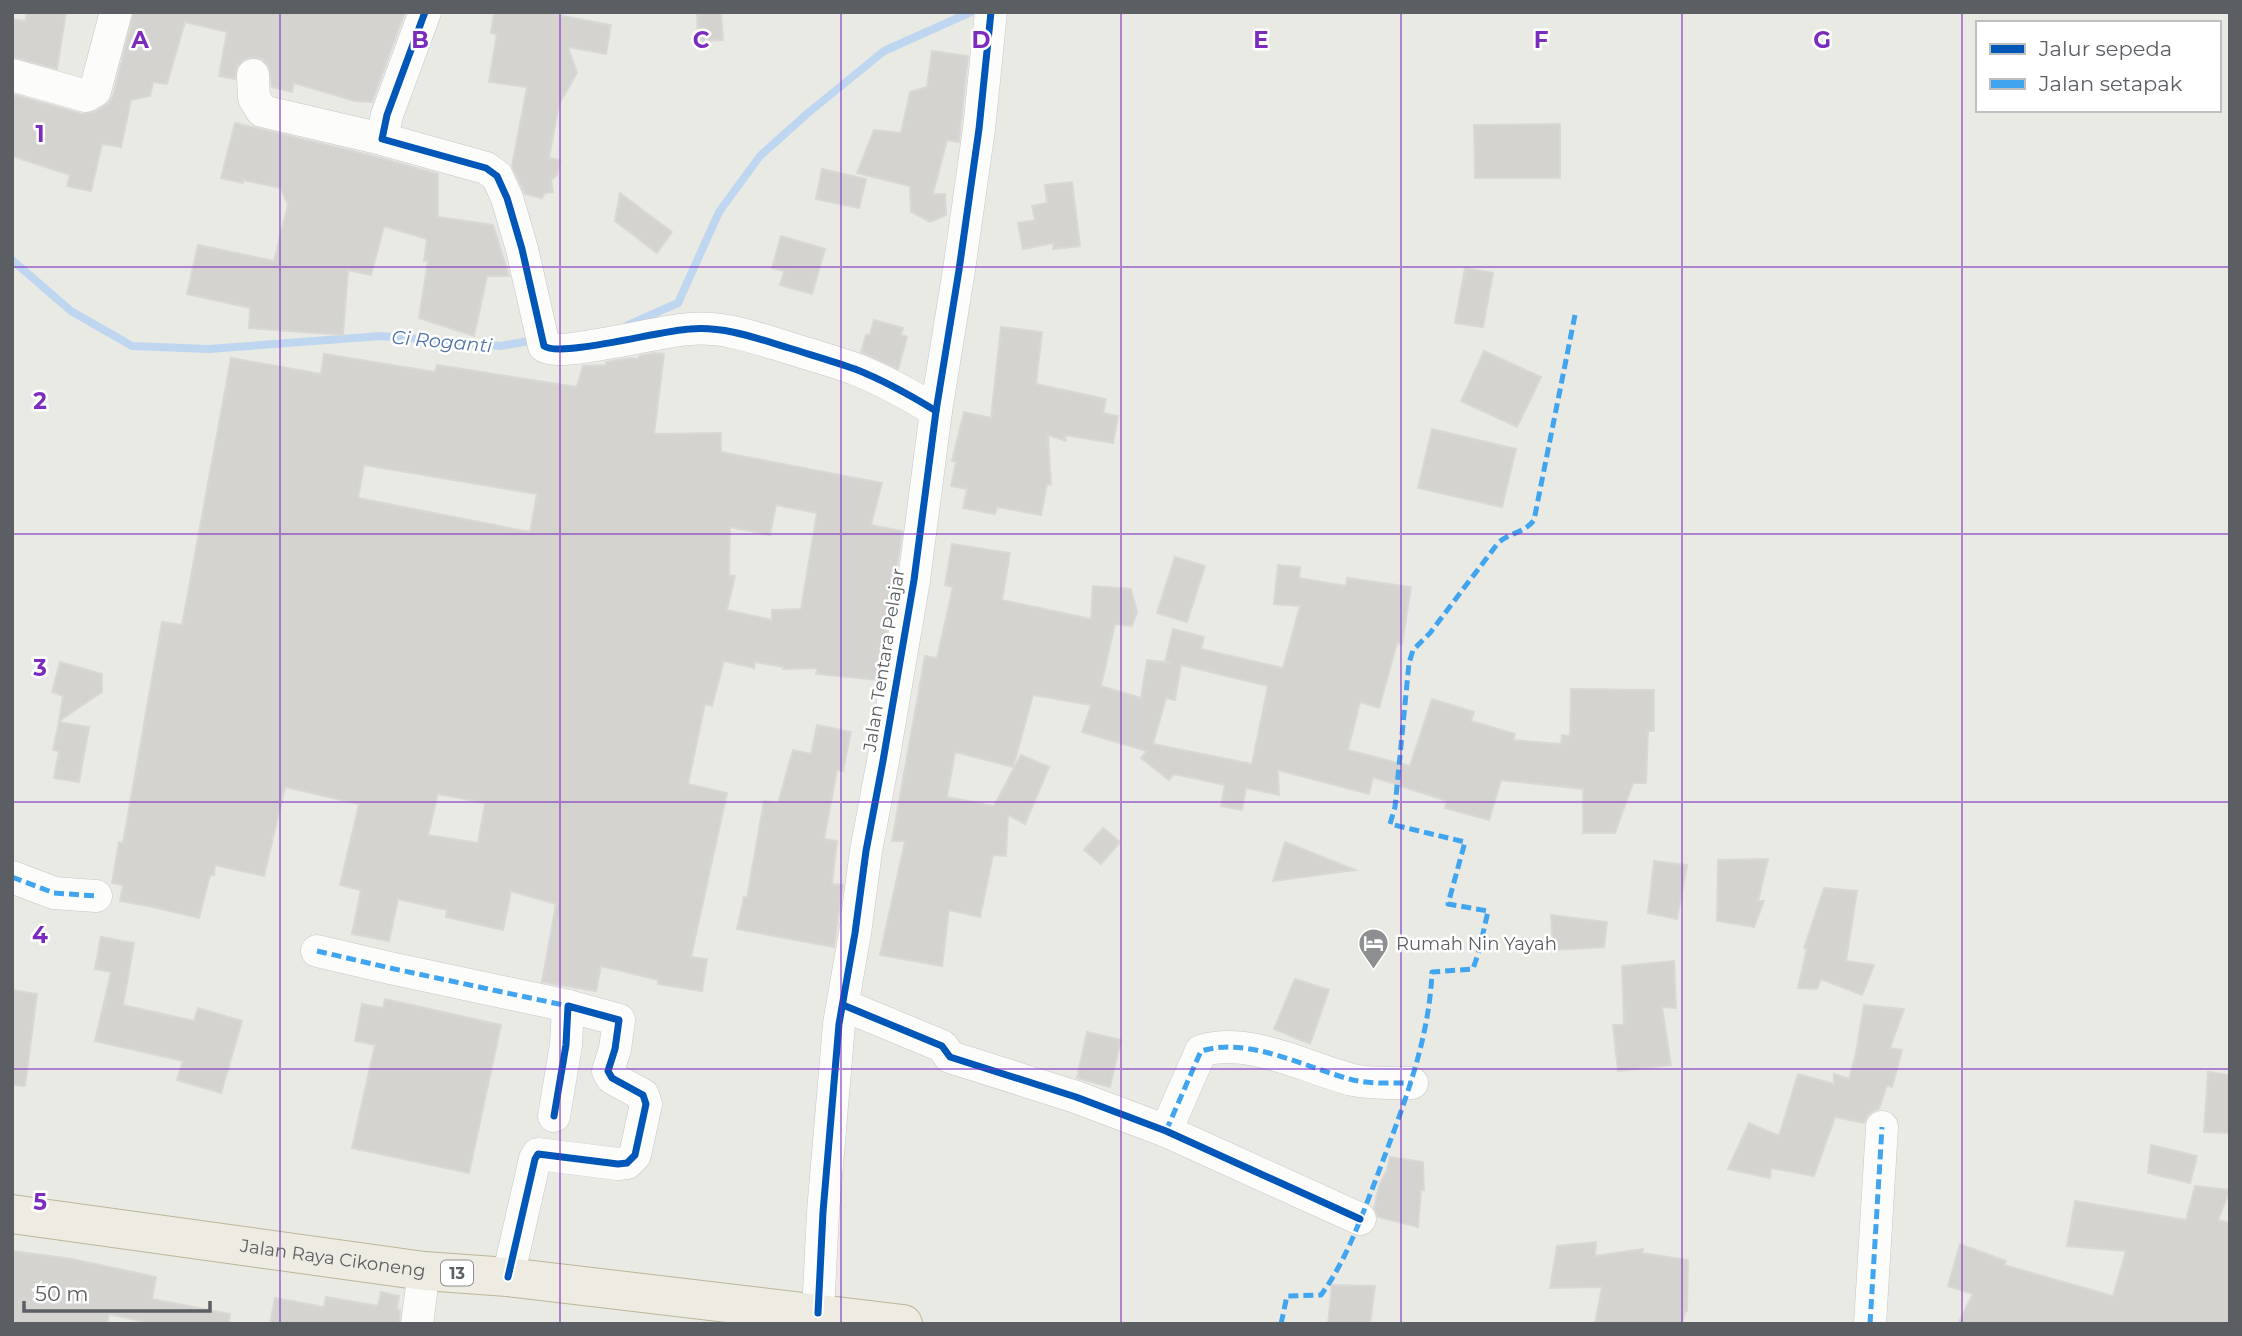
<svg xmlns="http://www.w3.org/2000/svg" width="2242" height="1336" font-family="Montserrat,sans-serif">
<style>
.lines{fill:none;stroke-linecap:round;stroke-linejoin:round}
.stream{stroke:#bfd6f0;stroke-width:8}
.building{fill:#d4d3d0;stroke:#d9d8d4;stroke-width:2;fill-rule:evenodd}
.minor-casing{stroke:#c6c6c6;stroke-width:33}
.highway-casing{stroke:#bcb597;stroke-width:40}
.minor{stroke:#fcfcfb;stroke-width:32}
.highway{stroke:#edebe2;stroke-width:38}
.quiet{stroke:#40a5ee;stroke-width:5;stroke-dasharray:10 5;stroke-linecap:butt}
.cycleway-casing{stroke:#fff;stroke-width:11}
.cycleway{stroke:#0057b8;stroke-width:7}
.grid{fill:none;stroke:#7b2cbf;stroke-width:2;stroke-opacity:0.55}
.labels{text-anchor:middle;stroke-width:5;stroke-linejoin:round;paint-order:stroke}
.shield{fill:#fff;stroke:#8c8e91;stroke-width:2}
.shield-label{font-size:16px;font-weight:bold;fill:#5b5e62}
.street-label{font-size:18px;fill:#5b5e62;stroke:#fff}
.poi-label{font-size:18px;fill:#5b5e62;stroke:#fff;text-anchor:start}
.water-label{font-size:19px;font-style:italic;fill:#4f73ab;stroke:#fff}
.grid-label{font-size:23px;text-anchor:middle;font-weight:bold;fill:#7b2cbf;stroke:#fff;stroke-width:5;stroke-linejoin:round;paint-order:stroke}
</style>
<rect width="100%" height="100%" fill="#eaeae5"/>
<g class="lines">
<g class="stream">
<path d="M12,260L71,311L132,346L209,349L381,336L500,346L536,340"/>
<path d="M628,325L678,303L719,212L760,156L808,113L884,51L971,12"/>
</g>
</g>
<g class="building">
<path d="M27,12H66L57,69L12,57V19L25,21Z"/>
<path d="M134,12H405L372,102L355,101L294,83L292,92L272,87L269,66L262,59L253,57L244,59L237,66L235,79L219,76L227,32L185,22L167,84L153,82L150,96L131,100L121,147L102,144L91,191L67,186L70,175L12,156V104L15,95L82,114L95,112L109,103L113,96Z"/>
<path d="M494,12H542L611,25L606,54L568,47L577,73L559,104L549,158L560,160L557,175L551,180L553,192L545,193L542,198L525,194L512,166L527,87L489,82L497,34L491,33Z"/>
<path d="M721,12L723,40L698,41L697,14Z"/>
<path d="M932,51L968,56L959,142L947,140L933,194H945L946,215L930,222L911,212L910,186L857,173L874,130L901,133L910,92L927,87Z"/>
<path d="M235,123L377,157L438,174V217L493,225L509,276H487L474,336L419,318L428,261H424L427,239L384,226L371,275L348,270L343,335L249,328L250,308L187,294L198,245L274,261L288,205L281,188L243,180V183L221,178Z"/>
<path d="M1560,124V178H1475L1474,125Z"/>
<path d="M822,169L866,179L859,208L816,199Z"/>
<path d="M1072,182L1080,246L1053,249L1054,243L1023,249L1018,223L1035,220L1032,206L1047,203L1045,185Z"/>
<path d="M620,193L672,232L657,253L615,221Z"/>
<path d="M781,236L825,249L812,294L780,285L784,271L772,268Z"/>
<path d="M1465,268L1493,273L1483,327L1455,323Z"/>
<path d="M874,320L903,328L901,335L907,337L898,369L861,352L866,335H870Z"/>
<path d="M1001,327L1042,332L1036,384L1106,399L1103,413L1118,416L1113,443L1065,435L1066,441L1048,435L1051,485L1047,484L1041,515L997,507L995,514L963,508L967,489L951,486L956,462L952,461L964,412L991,418Z"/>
<path d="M1484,351L1541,377L1517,427L1461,401Z"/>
<path d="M654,353L664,354L654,434L721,433V452L882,483L871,525L902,531L897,569H894L888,624L878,680L816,674L818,668L783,669V667L755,662L754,668L724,661L712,706L705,704L688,784L727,793L691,957L707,959L702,991L658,984V980L601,966L596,991L542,982L556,904L511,891L503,930L446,917L447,910L398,899L389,941L352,934L361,890L340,885L359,804L285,787L264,876L215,865L214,875H210L199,918L153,907L120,901L123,885L112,883L119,842L123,843L162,622L182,625L231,358L321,374L324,354L435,372L437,365L577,387L583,366L606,365V362L630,358L638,359L639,356ZM364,465L537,494L530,532L358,498ZM776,505L817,513L801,609L772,610V620L727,610L735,576L729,575L730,527L770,535ZM438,794L485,803L478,843L428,835Z"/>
<path d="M1432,429L1516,449L1502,507L1418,488Z"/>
<path d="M952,544L1010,553L1002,600L1091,619L1093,586L1131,589L1137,612L1132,626L1115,624L1101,686L1141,698L1147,660L1172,663L1165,662L1173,629L1204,637L1201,649L1283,668L1300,606L1274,604L1278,565L1300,567L1299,578L1346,586L1347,578L1411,587L1402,644L1397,643L1379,708L1360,702L1348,750L1410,766L1432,699L1474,712L1471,721L1515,734L1513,740L1561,744L1562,735L1570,736L1571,689L1654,690V731H1648L1646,783H1633L1615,833H1583V789L1501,780L1489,820L1445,808L1447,801L1373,777L1369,794L1278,770L1279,795L1246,788L1242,810L1221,806L1225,785L1174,774L1169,780L1141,758L1147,751L1082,732L1091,705L1033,695L1013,767L955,752L947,797L994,806L1021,755L1049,767L1025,824L1008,815L1006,856L993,855L980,917L949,910L942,966L880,955L905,841H892L925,656L937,658L953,587L945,585ZM1181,665L1268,686L1252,764L1153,744L1166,698L1175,700Z"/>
<path d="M1175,557L1205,566L1187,622L1157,613Z"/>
<path d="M60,662L102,674V692L59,721L63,696L52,692Z"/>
<path d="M59,722L89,727L79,782L54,778L59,751L53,750Z"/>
<path d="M817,725L851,732L843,771L837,770L824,839L837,841L832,884L843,885L834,947L737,929L744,897L747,898L764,801L778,803L793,750L811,754Z"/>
<path d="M1103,828L1120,842L1101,864L1084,850Z"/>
<path d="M1285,842L1355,870L1273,881Z"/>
<path d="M1768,859L1758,901H1764L1754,927L1717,921L1718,860Z"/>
<path d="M1654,861L1687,865L1677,919L1648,913Z"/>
<path d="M1824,888L1857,891L1846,961L1874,965L1862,995L1821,979L1817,989L1798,988L1807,948H1804Z"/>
<path d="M1551,915L1607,922L1604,947L1553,950Z"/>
<path d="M101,937L134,943L123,1005L194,1021L198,1008L242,1021L221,1093L177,1080L183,1061L95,1041L111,972L95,969Z"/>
<path d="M1674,961L1676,1008L1662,1007L1671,1065L1618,1071L1613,1025H1624L1622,966Z"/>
<path d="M1295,979L1329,990L1310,1044L1274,1029Z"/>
<path d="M12,990L37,994L25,1086L12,1085Z"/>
<path d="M385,999L501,1025L469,1173L352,1148L375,1045L355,1041L362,1004L383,1008Z"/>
<path d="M1864,1005L1904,1009L1890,1048L1902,1050L1892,1087L1887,1085L1879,1109L1873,1111L1867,1116L1864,1123L1835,1117L1814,1176L1771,1168L1770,1178L1728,1169L1749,1123L1779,1136L1798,1074L1834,1084V1074L1849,1079L1856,1053Z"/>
<path d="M1087,1032L1121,1040L1110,1087L1077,1078Z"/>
<path d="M2208,1072L2230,1075V1133L2204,1132Z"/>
<path d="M2151,1145L2197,1156L2190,1183L2148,1173Z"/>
<path d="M1390,1157L1423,1162L1424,1190H1421L1418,1227L1378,1217L1374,1208L1379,1186L1387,1170Z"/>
<path d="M2195,1186L2230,1190L2218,1220L2230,1223V1324H1958L1973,1294L1948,1286L1960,1244L2006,1261L2004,1265L2113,1296L2126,1251L2067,1246L2075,1201L2186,1220Z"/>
<path d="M1596,1242L1595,1256L1643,1249L1642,1253L1688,1260L1687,1311H1685L1682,1324H1595L1602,1287L1550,1288L1557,1246Z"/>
<path d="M12,1251L72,1259L156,1277L152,1299L230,1314L229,1324H154L109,1314L107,1324H28L12,1321Z"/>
<path d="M1332,1285L1375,1286L1370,1324H1328Z"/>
<path d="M381,1292L399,1296L397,1309L400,1310L399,1324H270L275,1298L324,1307L326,1297L378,1306Z"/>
</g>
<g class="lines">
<defs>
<g id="minor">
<path d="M425,12L387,115L382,139L486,168L497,176L507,198L522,249L544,346C560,358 662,330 690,329C724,326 756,338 789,348C811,355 833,361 855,369C883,380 910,395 936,411"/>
<path d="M12,75L86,96L95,91L116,12"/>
<path d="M253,75L254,98L262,111L382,139"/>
<path d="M12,877L54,893L96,896"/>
<path d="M317,951L390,968L568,1006"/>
<path d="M843,1005L942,1046L950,1057L1076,1097L1166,1131L1360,1219"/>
<path d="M1166,1131L1201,1051C1249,1036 1306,1068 1353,1080C1371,1084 1393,1083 1412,1083"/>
<path d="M508,1277L535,1159L538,1154L618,1164L627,1163L635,1155L646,1104L643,1095L612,1078L608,1071L615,1049L619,1020L568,1006L566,1045L554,1116"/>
<path d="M818,1313L823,1212L839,1024L855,933L866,851L883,761L914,580L936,411L959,270L979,129L991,12"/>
<path d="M417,1324L424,1271"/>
<path d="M1870,1324L1882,1127"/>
</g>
<g id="highway">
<path id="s1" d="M12,1214L424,1271L508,1277L903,1324"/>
</g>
</defs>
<use href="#minor" class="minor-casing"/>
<use href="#highway" class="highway-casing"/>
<use href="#minor" class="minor"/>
<use href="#highway" class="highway"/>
<g class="quiet">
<path d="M12,877L54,893L96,896"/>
<path d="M317,951L390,968L568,1006"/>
<path d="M1166,1131L1201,1051C1249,1036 1306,1068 1353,1080C1371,1084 1393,1083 1412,1083"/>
<path d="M1281,1324L1287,1296L1321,1295C1346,1261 1361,1218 1376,1179C1401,1112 1429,1044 1432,972L1473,969L1479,951L1488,911L1448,904L1465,842L1390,824L1395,807L1409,663L1413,650L1430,633L1498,543C1509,533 1526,532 1534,520L1575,315"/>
<path d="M1870,1324L1882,1127"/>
</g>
<defs>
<g id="cycleway">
<path d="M425,12L387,115L382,139L486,168L497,176L507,198L522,249L544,346C560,358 662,330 690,329C724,326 756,338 789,348C811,355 833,361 855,369C883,380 910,395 936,411"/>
<path d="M843,1005L942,1046L950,1057L1076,1097L1166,1131L1360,1219"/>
<path d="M508,1277L535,1159L538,1154L618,1164L627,1163L635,1155L646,1104L643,1095L612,1078L608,1071L615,1049L619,1020L568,1006L566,1045L554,1116"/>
<path d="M818,1313L823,1212L839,1024L855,933L866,851L883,761L914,580L936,411L959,270L979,129L991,12"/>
</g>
</defs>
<use href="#cycleway" class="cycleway-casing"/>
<use href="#cycleway" class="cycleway"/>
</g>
<path class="grid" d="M280,12V1324M560,12V1324M841,12V1324M1121,12V1324M1401,12V1324M1682,12V1324M1962,12V1324M12,267H2230M12,534H2230M12,802H2230M12,1069H2230"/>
<defs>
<symbol id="hotel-pin" viewBox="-11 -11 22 30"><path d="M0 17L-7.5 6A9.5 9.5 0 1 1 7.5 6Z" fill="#8d8f90" stroke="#fff"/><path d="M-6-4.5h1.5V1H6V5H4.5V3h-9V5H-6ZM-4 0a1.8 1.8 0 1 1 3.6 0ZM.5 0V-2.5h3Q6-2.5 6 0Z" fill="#fff"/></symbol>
</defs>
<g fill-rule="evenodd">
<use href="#hotel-pin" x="1356" y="926" width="35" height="47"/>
</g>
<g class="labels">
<rect class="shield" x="441" y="1260.5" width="32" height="25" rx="5"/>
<g class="shield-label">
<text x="457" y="1279">13</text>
</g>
<g class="street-label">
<text transform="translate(884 660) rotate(-81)" y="6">Jalan Tentara Pelajar</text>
<text dy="6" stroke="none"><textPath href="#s1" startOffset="324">Jalan Raya Cikoneng</textPath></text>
</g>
<g class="poi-label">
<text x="1396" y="950">Rumah Nin Yayah</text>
</g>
<g class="water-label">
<text transform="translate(442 341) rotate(5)" y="7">Ci Roganti</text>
</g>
</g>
<g class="grid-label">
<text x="140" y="48">A</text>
<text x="420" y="48">B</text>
<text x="701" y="48">C</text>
<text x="981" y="48">D</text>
<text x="1261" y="48">E</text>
<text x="1541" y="48">F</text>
<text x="1822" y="48">G</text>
<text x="40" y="142">1</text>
<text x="40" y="409">2</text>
<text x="40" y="676">3</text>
<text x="40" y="943">4</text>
<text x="40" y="1210">5</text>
</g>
<rect width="2242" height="1336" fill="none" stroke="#5b5e62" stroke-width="28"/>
<rect x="1976" y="21" width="245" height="91" fill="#ffffff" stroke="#bdbfc0" stroke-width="2"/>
<rect x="1990" y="44" width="35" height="10" fill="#0057b8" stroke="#bdbfc0" stroke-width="2"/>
<text x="2039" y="56" font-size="21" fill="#5b5e62">Jalur sepeda</text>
<rect x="1990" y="79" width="35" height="10" fill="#40a5ee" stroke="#bdbfc0" stroke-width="2"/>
<text x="2039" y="91" font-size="21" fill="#5b5e62">Jalan setapak</text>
<path d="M24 1301v10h186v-10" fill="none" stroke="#5b5e62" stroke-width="3.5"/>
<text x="35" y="1301" font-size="21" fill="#5b5e62" stroke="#ffffff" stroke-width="5" paint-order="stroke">50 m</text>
</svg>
